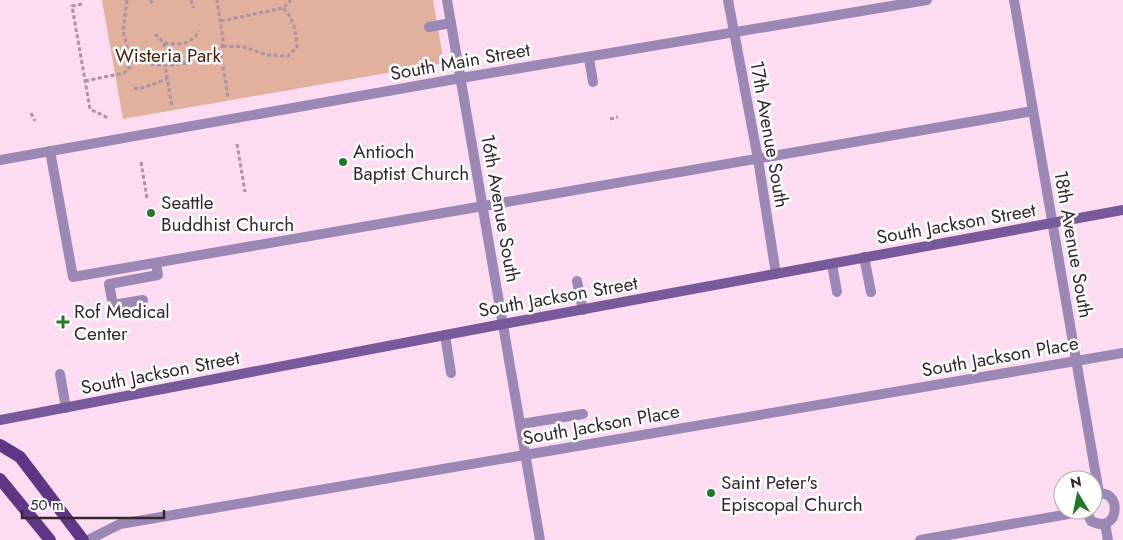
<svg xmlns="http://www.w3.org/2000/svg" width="1123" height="540" font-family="Jost,sans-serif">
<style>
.green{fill:#e2b19d}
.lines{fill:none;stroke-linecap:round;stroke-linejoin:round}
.path{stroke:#ab93a3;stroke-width:3;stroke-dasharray:4 2.5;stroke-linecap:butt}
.lane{stroke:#9c88b5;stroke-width:10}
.street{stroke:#9c88b5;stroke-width:10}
.secondary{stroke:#78599a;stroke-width:10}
.primary{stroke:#5f3686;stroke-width:12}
.poi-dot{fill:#217926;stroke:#fff;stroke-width:2}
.labels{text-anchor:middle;stroke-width:5;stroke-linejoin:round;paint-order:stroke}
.park-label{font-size:19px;fill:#4b1f09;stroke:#fff}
.street-label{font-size:19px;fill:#342830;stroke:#fff}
.poi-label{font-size:19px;fill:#342830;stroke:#fff;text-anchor:start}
</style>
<rect width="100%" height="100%" fill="#fddcf2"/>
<path class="green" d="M102,0H433L444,63L123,119Z"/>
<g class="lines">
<g class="path">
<path d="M127,0L123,31L128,51C133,54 139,60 144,62C169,70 198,61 221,54L223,40L217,0"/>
<path d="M150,0L154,5"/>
<path d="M191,0L194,8"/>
<path d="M82,4L72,6L90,109L108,118"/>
<path d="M221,21L283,8L291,0"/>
<path d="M155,34L164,43C180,45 190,45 199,31"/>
<path d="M164,43L165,65L172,107"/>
<path d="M223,46L244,47L267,55L288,56L297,47C296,32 294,19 283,8"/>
<path d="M221,54L228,97"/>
<path d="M85,81L124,73L130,67L134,55"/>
<path d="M134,88L139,89L167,79"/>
<path d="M31,113L35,121"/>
<path d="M610,119L618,117"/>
<path d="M237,144L245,192"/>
<path d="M141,162L147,198"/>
</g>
<g class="lane">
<path d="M429,27L451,23"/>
<path d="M589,58L593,82"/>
<path d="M50,151L73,277L1033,111"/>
<path d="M864,257L871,292"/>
<path d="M832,264L837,292"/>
<path d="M577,281L583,310"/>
<path d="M143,300L113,305L109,284L158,275L156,263"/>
<path d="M445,335L451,373"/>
<path d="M60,374L66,408"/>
<path d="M521,424L583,414"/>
</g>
<g class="street">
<path d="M447,0L540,540"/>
<path d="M728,0L758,159L776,274"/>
<path d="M1014,0L1099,493"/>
<path d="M0,160L461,78L927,0"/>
<path d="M1086,510L1091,521C1121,537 1123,484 1094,495"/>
<path d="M1105,524L1108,540"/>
<path d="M88,540L120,524L1123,353"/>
<path d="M920,540L1086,511"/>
</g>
<path class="secondary" d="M0,420L503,324L1123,210"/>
<g class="primary">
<path d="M0,445L20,457L83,540"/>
<path d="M0,479L50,540"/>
</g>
</g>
<g class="poi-dot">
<circle cx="343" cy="162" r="5"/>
<circle cx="151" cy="213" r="5"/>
<path d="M60.5 314.5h5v5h5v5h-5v5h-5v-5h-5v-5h5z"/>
<circle cx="711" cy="493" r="5"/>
</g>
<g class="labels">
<g class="park-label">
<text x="168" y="62">Wisteria Park</text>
</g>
<g class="street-label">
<text transform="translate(460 61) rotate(-10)" y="7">South Main Street</text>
<text transform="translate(770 134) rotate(80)" y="7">17th Avenue South</text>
<text transform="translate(501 208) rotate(80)" y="7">16th Avenue South</text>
<text transform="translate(956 223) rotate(-10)" y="7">South Jackson Street</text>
<text transform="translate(1074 244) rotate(80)" y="7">18th Avenue South</text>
<text transform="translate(558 296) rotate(-10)" y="7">South Jackson Street</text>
<text transform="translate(1000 356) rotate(-10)" y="7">South Jackson Place</text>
<text transform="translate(160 372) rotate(-11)" y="7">South Jackson Street</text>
<text transform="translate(601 424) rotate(-10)" y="7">South Jackson Place</text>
</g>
<g class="poi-label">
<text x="353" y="158">Antioch<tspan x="353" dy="22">Baptist Church</tspan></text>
<text x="161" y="209">Seattle<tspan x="161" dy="22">Buddhist Church</tspan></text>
<text x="74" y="318">Rof Medical<tspan x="74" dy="22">Center</tspan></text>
<text x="721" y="489">Saint Peter's<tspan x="721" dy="22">Episcopal Church</tspan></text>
</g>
</g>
<g transform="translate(1078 495) rotate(350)"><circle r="24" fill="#ffffff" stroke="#aea9ac"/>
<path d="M0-4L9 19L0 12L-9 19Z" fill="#217926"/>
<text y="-8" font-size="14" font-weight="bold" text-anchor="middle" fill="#342830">N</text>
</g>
<path d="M22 510v8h142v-8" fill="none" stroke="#342830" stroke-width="2.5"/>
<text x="30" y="510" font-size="15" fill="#342830" stroke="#ffffff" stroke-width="4" paint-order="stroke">50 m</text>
</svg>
